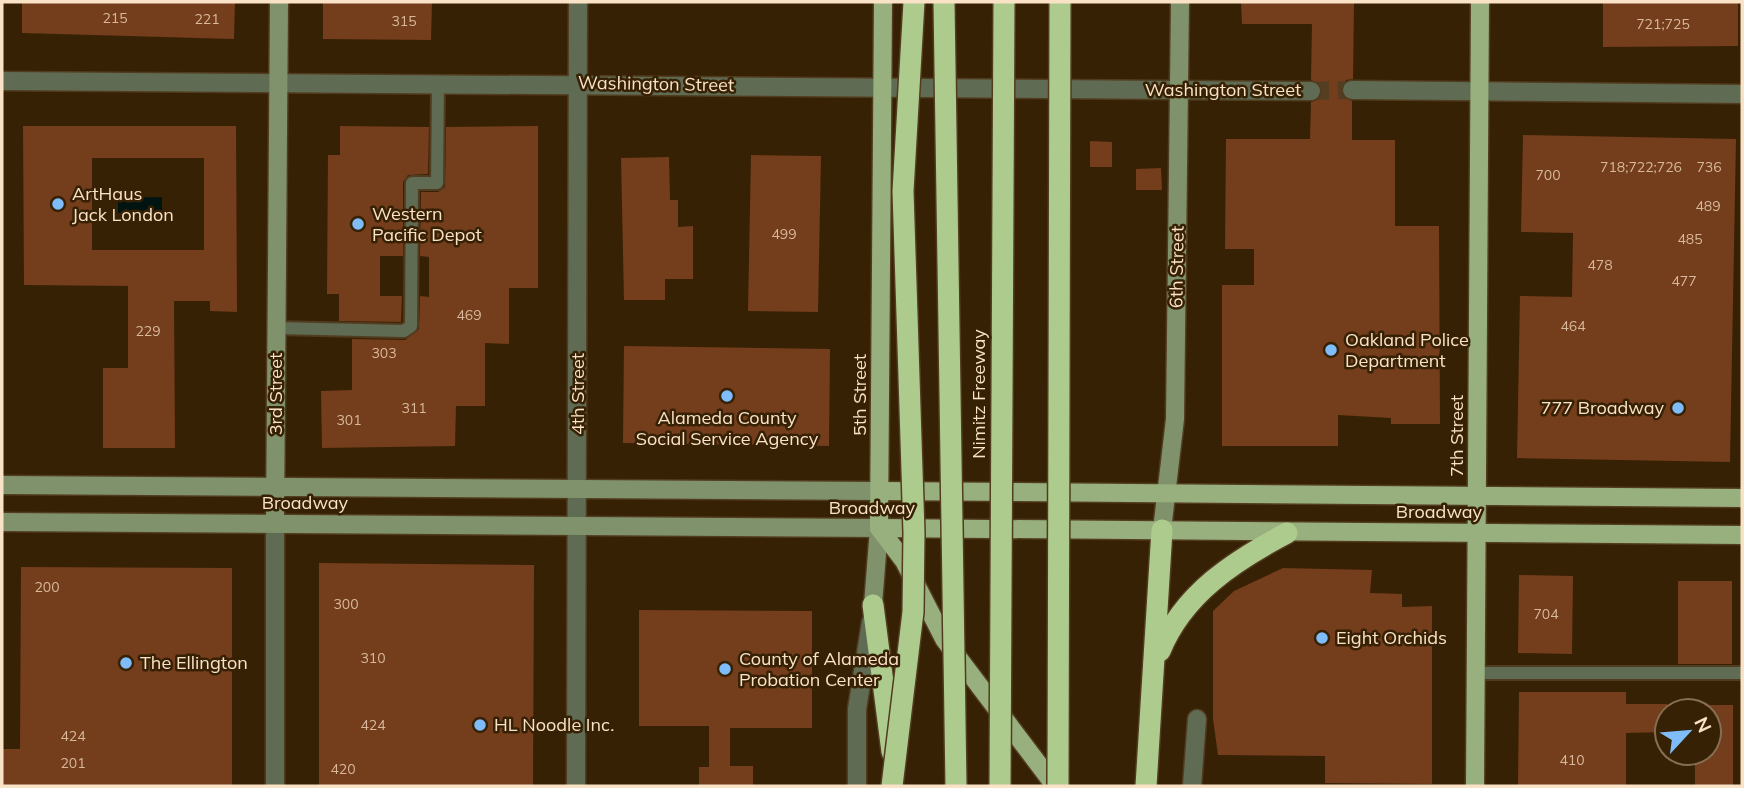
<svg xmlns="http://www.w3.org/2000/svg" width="1744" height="788" font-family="Mulish,sans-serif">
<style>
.water{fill:#001412}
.building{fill:#743d1c;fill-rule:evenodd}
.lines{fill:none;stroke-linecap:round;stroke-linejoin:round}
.street-tunnel{stroke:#543e21;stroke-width:18;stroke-dasharray:18 9;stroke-linecap:butt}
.lane-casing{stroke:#523c1f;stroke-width:16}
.street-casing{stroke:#523c1f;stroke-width:21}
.secondary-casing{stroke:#523c1f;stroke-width:21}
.primary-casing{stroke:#523c1f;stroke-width:21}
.highway-casing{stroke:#523c1f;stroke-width:24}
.lane{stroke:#5f6b53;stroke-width:12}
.street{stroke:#5f6b53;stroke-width:18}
.secondary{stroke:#7f926b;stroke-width:18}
.primary{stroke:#98b07d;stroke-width:18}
.highway{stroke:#aecb8e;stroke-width:21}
.highway-bridge-casing{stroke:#523c1f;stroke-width:24;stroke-linecap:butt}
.highway-bridge{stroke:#aecb8e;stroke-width:21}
.poi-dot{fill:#7fbdfa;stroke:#372104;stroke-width:2.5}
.labels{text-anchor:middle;stroke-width:5;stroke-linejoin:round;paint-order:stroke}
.number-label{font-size:14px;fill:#d8b99c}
.street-label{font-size:18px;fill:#fae2c7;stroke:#372104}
.poi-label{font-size:18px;fill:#fae2c7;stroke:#372104;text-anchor:start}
</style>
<rect width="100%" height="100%" fill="#372104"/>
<path class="water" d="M162,197V212L118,213V198Z"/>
<g class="building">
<path d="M22,2H235L234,39L22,33Z"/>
<path d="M323,2H432L431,40L323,39Z"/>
<path d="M1241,2H1354L1353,79L1346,80L1341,89L1342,96L1352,101V140H1395V226H1439L1440,424H1391V418L1338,415V446H1222V285H1254V249H1225L1226,139H1310L1311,102L1317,100L1322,92L1320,85L1311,80L1312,24H1242Z"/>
<path d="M1603,2H1738V46L1603,47Z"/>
<path d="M23,126H236L237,312L210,311V301H174L175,448H103V368H128V286L24,285ZM92,158H204V250H92Z"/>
<path d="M340,126L429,127L428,174L408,175L403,182V256H380V296H402L401,322L339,321V294H327L328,155H340Z"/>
<path d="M538,126V288H509V344L485,343V406H456L455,446L322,448L321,391L352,390V339L405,340L419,329L420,296L429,297V257L420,256L421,192H438L445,187L446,127Z"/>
<path d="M1523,135L1736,139L1730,462L1517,458L1520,296L1572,297L1573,233L1521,232Z"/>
<path d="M1090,141L1112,142V167H1090Z"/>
<path d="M751,155L821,156L818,312L748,311Z"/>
<path d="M669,157L670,200H678V227L693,226V279H665V300H624L621,158Z"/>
<path d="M1161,168L1162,190H1136V169Z"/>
<path d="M624,346L830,349L829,446L623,443Z"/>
<path d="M319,563L534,565L533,786H319Z"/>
<path d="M21,567L232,568V786H2V749H20Z"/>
<path d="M1283,568L1372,570L1370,593L1402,594V607L1432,606V784L1325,783V756L1218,755L1213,719V611L1234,591Z"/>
<path d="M1519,575L1573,576L1572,654L1518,653Z"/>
<rect x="1678" y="581" width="54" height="83"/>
<path d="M639,610L812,611V728H730V766H753V786H699V767H709V726H639Z"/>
<path d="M1519,692H1626V704H1667V732L1626,733V786H1518Z"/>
<path d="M1709,705H1733V786H1695V753H1709Z"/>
</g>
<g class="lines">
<path class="street-tunnel" d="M1311,91L1352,90"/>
<defs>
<g id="lane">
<path d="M277,328L404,331L411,326L412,183H437L438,83"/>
<path d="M1476,673H1742"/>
</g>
<g id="street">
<path d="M2,81L1311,91"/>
<path d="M1352,90L1742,94"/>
<path d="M275,786V524"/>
<path d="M576,786L578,2"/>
<path d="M857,786V709L871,622"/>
<path d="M1192,786L1197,719"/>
</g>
<g id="secondary">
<path d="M2,485L880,491"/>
<path d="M2,522L879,528L873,605"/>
<path d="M275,524L279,2"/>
<path d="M1162,530L1175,419L1180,2"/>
</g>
<g id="primary">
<path d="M880,491L1742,498"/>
<path d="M879,528L1742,535"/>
<path d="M879,528L883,2"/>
<path d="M879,528L904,561L944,639L1055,786"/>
<path d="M1475,786L1480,2"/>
</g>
<g id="highway">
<path d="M873,605L892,752"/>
<path d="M1160,651C1183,594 1234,561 1287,533"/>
<path d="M1146,786L1162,530"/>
</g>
</defs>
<use href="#lane" class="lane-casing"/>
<use href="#street" class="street-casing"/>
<use href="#secondary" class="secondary-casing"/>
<use href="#primary" class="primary-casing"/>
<use href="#highway" class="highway-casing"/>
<use href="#lane" class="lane"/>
<use href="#street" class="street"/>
<use href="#secondary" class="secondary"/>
<use href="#primary" class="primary"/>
<use href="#highway" class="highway"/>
<defs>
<g id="highway-bridge">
<path d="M944,2L956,786"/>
<path d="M892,786L913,612L914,533L903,191L914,2"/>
<path d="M1000,786L1004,2"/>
<path d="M1058,786L1060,2"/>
</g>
</defs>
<use href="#highway-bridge" class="highway-bridge-casing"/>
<use href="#highway-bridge" class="highway-bridge"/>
</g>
<g class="poi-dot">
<circle cx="58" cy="204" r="7"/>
<circle cx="358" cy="224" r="7"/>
<circle cx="1331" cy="350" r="7"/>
<circle cx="727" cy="396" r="7"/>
<circle cx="1678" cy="408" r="7"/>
<circle cx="1322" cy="638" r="7"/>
<circle cx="126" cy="663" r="7"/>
<circle cx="725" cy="669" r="7"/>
<circle cx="480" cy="725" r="7"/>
</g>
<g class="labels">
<g class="number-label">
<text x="115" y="23">215</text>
<text x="207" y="24">221</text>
<text x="404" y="26">315</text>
<text x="1663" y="29">721;725</text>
<text x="1641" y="172">718;722;726</text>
<text x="1709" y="172">736</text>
<text x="1548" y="180">700</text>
<text x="1708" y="211">489</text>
<text x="784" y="239">499</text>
<text x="1690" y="244">485</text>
<text x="1600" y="270">478</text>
<text x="1684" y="286">477</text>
<text x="469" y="320">469</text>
<text x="1573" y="331">464</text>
<text x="148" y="336">229</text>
<text x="384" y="358">303</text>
<text x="414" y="413">311</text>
<text x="349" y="425">301</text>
<text x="47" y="592">200</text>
<text x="346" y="609">300</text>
<text x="1546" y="619">704</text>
<text x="373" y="663">310</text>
<text x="373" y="730">424</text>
<text x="73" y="741">424</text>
<text x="1572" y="765">410</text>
<text x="73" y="768">201</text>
<text x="343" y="774">420</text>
</g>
<g class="street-label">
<text transform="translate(656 84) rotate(1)" y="6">Washington Street</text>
<text x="1223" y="96">Washington Street</text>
<text transform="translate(1177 267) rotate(-89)" y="6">6th Street</text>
<text transform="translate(276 394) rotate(-90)" y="6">3rd Street</text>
<text transform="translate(578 394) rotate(-90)" y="6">4th Street</text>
<text transform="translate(979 394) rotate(-90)" y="6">Nimitz Freeway</text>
<text transform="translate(860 395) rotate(-90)" y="6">5th Street</text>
<text transform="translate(1457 436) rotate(-90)" y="6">7th Street</text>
<text x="305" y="509">Broadway</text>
<text x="872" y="514">Broadway</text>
<text x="1439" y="518">Broadway</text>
</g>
<g class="poi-label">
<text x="72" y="200">ArtHaus<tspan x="72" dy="21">Jack London</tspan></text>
<text x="372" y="220">Western<tspan x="372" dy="21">Pacific Depot</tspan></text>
<text x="1345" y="346">Oakland Police<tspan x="1345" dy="21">Department</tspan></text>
<text x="1664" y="414" text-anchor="end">777 Broadway</text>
<text x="727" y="424" text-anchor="middle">Alameda County<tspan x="727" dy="21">Social Service Agency</tspan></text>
<text x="1336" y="644">Eight Orchids</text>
<text x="739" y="665">County of Alameda<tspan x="739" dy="21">Probation Center</tspan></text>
<text x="140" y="669">The Ellington</text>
<text x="494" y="731">HL Noodle Inc.</text>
</g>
</g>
<rect width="1744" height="788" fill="none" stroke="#fae2c7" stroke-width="7"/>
<g transform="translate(1688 732) rotate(64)"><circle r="33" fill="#372104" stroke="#856e52" stroke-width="2"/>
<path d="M0-5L12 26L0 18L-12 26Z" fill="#7fbdfa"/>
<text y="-10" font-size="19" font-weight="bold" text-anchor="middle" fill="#fae2c7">N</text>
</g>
</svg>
